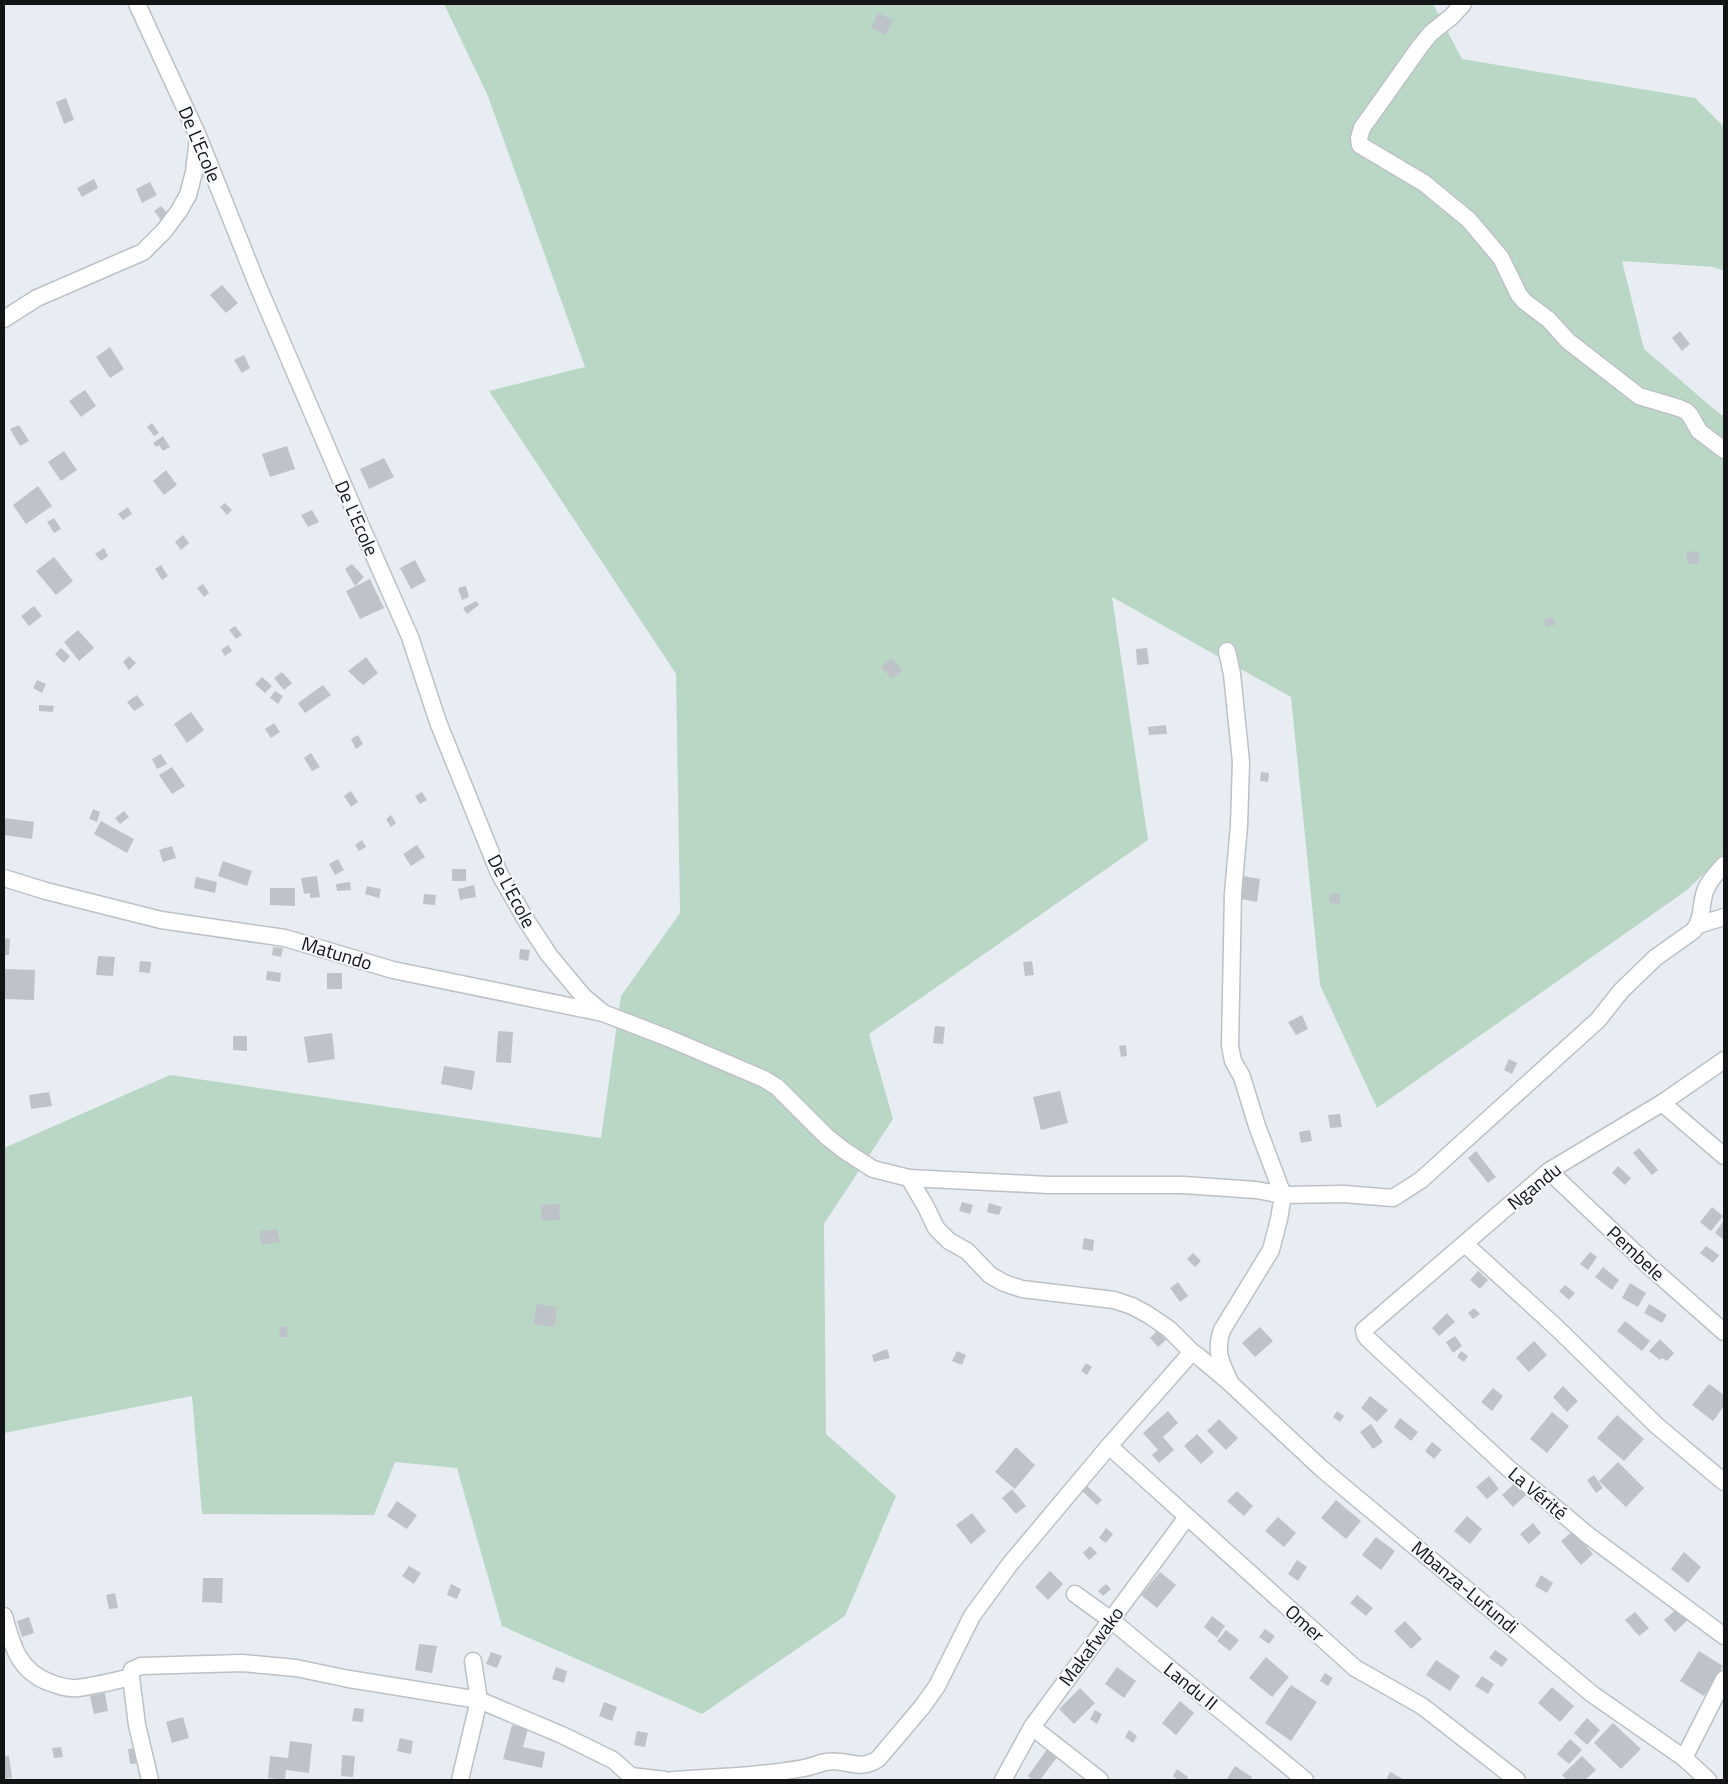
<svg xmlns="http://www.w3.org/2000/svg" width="1728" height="1784" font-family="'Titillium Web',sans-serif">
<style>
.green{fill:#bad7c6}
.building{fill:#bec3c9}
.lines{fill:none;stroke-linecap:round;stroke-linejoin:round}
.street-casing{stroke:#bcc1c6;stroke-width:19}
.street{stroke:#fff;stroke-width:16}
.labels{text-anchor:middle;stroke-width:4;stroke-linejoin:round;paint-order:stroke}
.street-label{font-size:19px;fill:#121416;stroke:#f6faff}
</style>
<rect width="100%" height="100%" fill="#e8edf3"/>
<path class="green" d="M444,4H1433L1462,59L1695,98L1724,127V271L1714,267L1622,261L1644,349L1721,415H1724V854L1687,890L1377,1108L1320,985L1291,697L1112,597L1148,840L869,1034L893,1119L824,1224L826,1434L896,1496L845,1616L702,1714L502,1626L457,1468L395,1462L374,1515L202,1514L192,1396L4,1433V1148L170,1075L601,1138L621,996L680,913L676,674L489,391L585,367L488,96Z"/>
<g class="building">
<path d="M878,13L893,20L886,35L871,28Z"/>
<path d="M66,98L74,120L64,124L56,102Z"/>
<path d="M94,179L98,188L82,197L77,188Z"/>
<path d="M150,182L157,195L142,203L136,189Z"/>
<path d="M161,206L168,214L161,220L154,211Z"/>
<path d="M222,285L238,303L226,313L210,295Z"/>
<path d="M1680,331L1690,344L1682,351L1672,338Z"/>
<path d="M110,347L124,369L110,378L96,357Z"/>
<path d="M244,355L250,368L242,373L234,360Z"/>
<path d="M85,390L96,406L81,417L69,401Z"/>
<path d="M152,423L159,433L154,436L147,427Z"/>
<path d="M19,425L29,441L20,446L10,429Z"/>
<path d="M163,436L170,447L163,451L159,445L156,447L153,443Z"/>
<path d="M287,446L295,469L270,477L262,454Z"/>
<path d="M64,451L77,470L61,481L48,462Z"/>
<path d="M384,458L394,477L369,489L360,469Z"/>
<path d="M166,470L177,485L164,495L153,481Z"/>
<path d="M38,486L52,506L26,524L13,505Z"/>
<path d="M225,503L232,510L227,515L220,507Z"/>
<path d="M128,507L132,514L123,520L118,514Z"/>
<path d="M312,510L319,522L308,527L301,515Z"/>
<path d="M54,518L61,529L54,533L47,522Z"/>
<path d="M183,535L189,543L181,550L175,542Z"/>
<path d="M104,548L108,556L101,561L95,554Z"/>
<path d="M1699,551V564H1688L1686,552Z"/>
<path d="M54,557L73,581L56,595L36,571Z"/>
<path d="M415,560L426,581L411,589L400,568Z"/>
<path d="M352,564L364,577L355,586L345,569Z"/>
<path d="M161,565L168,576L162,580L155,569Z"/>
<path d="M370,579L384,608L360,619L346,591Z"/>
<path d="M203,584L209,593L204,597L197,588Z"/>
<path d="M466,586L469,597L462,600L458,588Z"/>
<path d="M476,601L479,605L467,614L463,608Z"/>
<path d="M34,606L42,616L29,626L21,616Z"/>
<path d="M1553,617L1555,625L1546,627L1544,619Z"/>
<path d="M235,626L242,635L236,639L229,630Z"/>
<path d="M78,630L94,648L79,661L64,642Z"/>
<path d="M228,645L232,651L225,656L221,650Z"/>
<path d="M61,648L70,656L64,663L55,654Z"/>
<path d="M1147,648L1149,664L1137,665L1136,649Z"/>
<path d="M129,656L136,663L129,670L123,662Z"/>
<path d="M366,657L378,673L363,685L348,671Z"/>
<path d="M891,659L903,670L892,679L881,667Z"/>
<path d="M282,672L292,683L284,690L274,678Z"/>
<path d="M262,677L272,686L265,693L255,684Z"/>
<path d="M37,680L46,684L42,693L33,688Z"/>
<path d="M323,685L331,695L305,713L298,703Z"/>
<path d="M275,691L283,696L278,704L270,698Z"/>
<path d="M137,695L144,705L134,711L127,702Z"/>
<path d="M39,705L54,706L53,712L39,711Z"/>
<path d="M191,712L204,730L187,743L174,724Z"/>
<path d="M274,723L280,732L271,738L265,729Z"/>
<path d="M1166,725L1167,734L1149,735L1148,727Z"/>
<path d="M358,735L363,744L356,749L351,739Z"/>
<path d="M311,753L320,767L312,771L304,758Z"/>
<path d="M161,754L167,764L157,769L152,759Z"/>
<path d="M172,767L185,786L172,794L159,775Z"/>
<path d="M1261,772L1269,773L1268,782L1260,781Z"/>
<path d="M351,791L358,802L351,807L344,796Z"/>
<path d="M422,792L427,800L420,804L415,796Z"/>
<path d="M93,809L100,812L97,822L89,819Z"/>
<path d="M124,811L129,817L120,824L115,818Z"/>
<path d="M391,815L396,823L391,827L386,819Z"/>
<path d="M4,818L34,822L32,839L4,835Z"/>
<path d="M101,821L134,839L127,853L94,834Z"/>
<path d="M362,840L366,847L359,851L355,845Z"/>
<path d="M417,845L425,857L411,866L403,854Z"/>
<path d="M172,846L176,858L163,862L159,850Z"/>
<path d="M338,859L344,870L335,875L329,864Z"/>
<path d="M223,861L252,871L247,886L218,876Z"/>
<rect x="452" y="869" width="14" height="12"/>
<path d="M317,876L320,897L310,898V893L304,894L301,878Z"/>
<path d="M1244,876L1260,879L1257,902L1241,899Z"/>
<path d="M196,877L217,882L215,893L194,888Z"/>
<path d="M350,882L351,890L337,891L336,884Z"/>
<path d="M474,885L476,897L460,900L458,889Z"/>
<path d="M367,886L381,889L379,898L365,894Z"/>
<path d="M270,888H295V906L270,905Z"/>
<path d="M424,894L436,895L435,905L423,904Z"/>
<path d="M1330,894H1340V904L1329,903Z"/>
<path d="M4,938L10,939L9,955H4Z"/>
<path d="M273,947L283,948L281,957L272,955Z"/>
<path d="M520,949L530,950L528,961L519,959Z"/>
<path d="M98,956L115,957L113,976L96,975Z"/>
<path d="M140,961L151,962L150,973L139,972Z"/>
<path d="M1032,961L1034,975L1025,976L1023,962Z"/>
<path d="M4,969L35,970L34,1000L4,999Z"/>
<path d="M267,971L281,973L280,982L266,980Z"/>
<rect x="327" y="973" width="15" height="16"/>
<path d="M1302,1015L1308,1029L1296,1035L1288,1022Z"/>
<path d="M935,1026L945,1027L943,1044L933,1043Z"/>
<path d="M498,1031L513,1032L511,1063L496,1062Z"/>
<path d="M332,1033L335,1059L308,1063L304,1037Z"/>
<path d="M233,1036H247V1051L233,1050Z"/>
<path d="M1126,1045L1127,1056L1121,1057L1119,1046Z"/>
<path d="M1509,1059L1517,1063L1512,1074L1504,1070Z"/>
<path d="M444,1066L475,1071L472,1090L441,1084Z"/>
<path d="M1060,1091L1068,1123L1041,1130L1033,1097Z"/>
<path d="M49,1092L52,1106L31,1109L29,1095Z"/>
<path d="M1340,1114L1342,1127L1330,1128L1328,1115Z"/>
<path d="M1310,1130L1312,1141L1301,1143L1299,1132Z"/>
<path d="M1639,1148L1658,1170L1652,1175L1633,1153Z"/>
<path d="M1476,1151L1496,1177L1488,1183L1468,1158Z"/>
<path d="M1618,1166L1631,1178L1625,1185L1612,1173Z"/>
<path d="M962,1202L973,1205L970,1214L959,1211Z"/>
<path d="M989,1203L1002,1207L999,1215L987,1212Z"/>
<path d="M559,1204L560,1220L542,1221L541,1205Z"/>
<path d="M1712,1207L1723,1216L1711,1231L1700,1222Z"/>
<path d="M1724,1220V1240L1715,1233Z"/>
<path d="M277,1229L280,1242L262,1245L259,1231Z"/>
<path d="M1084,1238L1094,1240L1093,1251L1082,1249Z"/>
<path d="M1706,1246L1719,1255L1713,1263L1700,1253Z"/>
<path d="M1590,1252L1597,1257L1588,1270L1580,1264Z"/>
<path d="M1193,1253L1201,1261L1195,1267L1187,1259Z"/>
<path d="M1603,1267L1619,1280L1612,1290L1595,1277Z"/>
<path d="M1478,1271L1488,1280L1480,1289L1470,1280Z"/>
<path d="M1178,1282L1188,1296L1180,1302L1170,1288Z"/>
<path d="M1630,1283L1646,1293L1638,1307L1622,1298Z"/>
<path d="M1565,1285L1575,1293L1569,1300L1559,1291Z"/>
<path d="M536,1304L557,1307L555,1327L534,1324Z"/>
<path d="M1649,1304L1667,1315L1662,1323L1644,1313Z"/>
<path d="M1474,1308L1480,1314L1473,1319L1468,1313Z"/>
<path d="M1447,1313L1455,1322L1439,1336L1432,1328Z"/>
<path d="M1625,1321L1650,1341L1642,1351L1617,1331Z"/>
<path d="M287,1326L288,1337H280L279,1327Z"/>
<path d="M1260,1327L1273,1341L1255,1357L1242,1343Z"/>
<path d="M1158,1330L1166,1340L1158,1347L1150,1338Z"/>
<path d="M1455,1336L1462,1346L1453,1353L1446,1342Z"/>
<path d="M1660,1339L1674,1353L1667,1361L1662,1358L1660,1360L1649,1351Z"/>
<path d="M1534,1341L1547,1355L1529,1372L1516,1358Z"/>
<path d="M887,1349L890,1358L874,1362L872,1355Z"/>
<path d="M957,1351L966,1355L962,1365L952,1361Z"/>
<path d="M1461,1351L1468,1356L1464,1362L1457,1357Z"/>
<path d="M1086,1363L1092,1367L1087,1375L1081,1371Z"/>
<path d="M1709,1384L1724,1395V1406L1713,1421L1692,1405Z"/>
<path d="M1563,1386L1578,1401L1567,1412L1553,1397Z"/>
<path d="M1493,1388L1503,1396L1492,1411L1481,1402Z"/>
<path d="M1370,1396L1388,1410L1377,1422L1361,1408Z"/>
<path d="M1168,1411L1178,1423L1163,1437L1174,1450L1159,1463L1152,1455L1158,1450L1143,1433Z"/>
<path d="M1337,1411L1344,1416L1340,1422L1333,1417Z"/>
<path d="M1552,1412L1569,1426L1547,1453L1530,1439Z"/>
<path d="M1617,1415L1644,1439L1624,1461L1597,1438Z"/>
<path d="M1400,1418L1418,1432L1411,1441L1394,1427Z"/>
<path d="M1219,1419L1238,1438L1226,1450L1207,1431Z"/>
<path d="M1371,1424L1383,1442L1373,1449L1360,1432Z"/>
<path d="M1197,1434L1214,1452L1201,1464L1184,1446Z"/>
<path d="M1432,1442L1442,1450L1434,1459L1425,1451Z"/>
<path d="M1016,1447L1035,1465L1015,1489L995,1472Z"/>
<path d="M1618,1462L1644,1488L1626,1507L1599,1481Z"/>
<path d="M1594,1475L1603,1488L1596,1493L1587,1480Z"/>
<path d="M1489,1476L1499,1489L1487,1499L1476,1487Z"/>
<path d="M1515,1483L1526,1495L1513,1507L1502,1495Z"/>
<path d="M1087,1486L1102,1500L1097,1505L1082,1491Z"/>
<path d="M1012,1489L1026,1506L1016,1514L1002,1498Z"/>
<path d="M1237,1491L1253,1506L1244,1516L1227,1501Z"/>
<path d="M1336,1500L1361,1521L1346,1539L1321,1518Z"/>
<path d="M397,1501L417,1515L407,1529L387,1516Z"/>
<path d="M972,1513L986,1531L971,1544L956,1525Z"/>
<path d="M1467,1516L1482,1529L1470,1544L1454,1531Z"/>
<path d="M1278,1517L1296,1533L1284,1547L1265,1531Z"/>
<path d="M1533,1523L1541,1533L1529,1544L1520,1534Z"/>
<path d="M1106,1528L1113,1534L1106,1543L1099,1538Z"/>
<path d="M1573,1531L1593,1554L1581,1565L1561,1541Z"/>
<path d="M1376,1537L1395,1551L1381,1570L1362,1555Z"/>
<path d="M1090,1546L1097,1553L1089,1560L1083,1553Z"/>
<path d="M1684,1552L1701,1567L1688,1583L1671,1569Z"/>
<path d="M1297,1560L1307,1567L1298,1581L1288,1574Z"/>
<path d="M409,1566L421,1573L414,1584L402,1576Z"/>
<path d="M1050,1571L1063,1584L1048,1600L1035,1587Z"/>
<path d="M1160,1572L1176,1585L1157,1608L1141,1595Z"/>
<path d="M1541,1575L1553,1583L1547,1593L1535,1586Z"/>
<path d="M203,1578H223L222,1603L202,1602Z"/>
<path d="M451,1584L461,1589L457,1599L447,1595Z"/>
<path d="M1106,1584L1111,1589L1103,1596L1098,1591Z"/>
<path d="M115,1593L118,1608L109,1609L106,1595Z"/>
<path d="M1357,1595L1373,1608L1366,1616L1350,1603Z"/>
<path d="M1680,1606L1690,1618L1675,1632L1664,1620Z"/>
<path d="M1635,1612L1649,1628L1639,1636L1625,1620Z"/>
<path d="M1212,1616L1225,1626L1217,1638L1204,1627Z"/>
<path d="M29,1617L34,1633L22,1637L17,1621Z"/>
<path d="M1405,1621L1422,1639L1411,1649L1394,1631Z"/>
<path d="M1265,1629L1275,1636L1269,1644L1259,1637Z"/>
<path d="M1226,1630L1239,1640L1230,1651L1217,1641Z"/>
<path d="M419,1644L437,1646L432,1673L415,1670Z"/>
<path d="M1495,1650L1508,1659L1502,1667L1489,1658Z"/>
<path d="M1699,1651L1723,1666L1704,1696L1680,1681Z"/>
<path d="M491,1652L502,1656L497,1668L486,1664Z"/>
<path d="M1266,1657L1289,1677L1272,1697L1249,1678Z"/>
<path d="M1436,1660L1460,1676L1450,1691L1426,1675Z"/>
<path d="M556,1667L567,1671L564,1683L552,1679Z"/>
<path d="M1117,1667L1136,1681L1124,1698L1105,1684Z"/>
<path d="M1325,1673L1333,1678L1328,1686L1320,1681Z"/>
<path d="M1482,1676L1494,1684L1488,1694L1475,1686Z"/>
<path d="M1291,1685L1317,1702L1291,1741L1265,1723Z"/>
<path d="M1552,1687L1574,1706L1560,1722L1538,1703Z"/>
<path d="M1080,1688L1095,1703L1074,1724L1059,1709Z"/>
<path d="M105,1693L108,1711L94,1714L90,1696Z"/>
<path d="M1180,1701L1194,1713L1176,1735L1162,1723Z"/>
<path d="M604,1702L617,1707L612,1721L599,1716Z"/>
<path d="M354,1708L364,1709L363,1722L352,1721Z"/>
<path d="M1095,1710L1102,1714L1097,1724L1090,1719Z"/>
<path d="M183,1717L189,1738L172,1743L166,1722Z"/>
<path d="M1587,1718L1600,1730L1587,1745L1574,1733Z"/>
<path d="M1613,1723L1641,1749L1621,1769L1594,1743Z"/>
<path d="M512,1725L528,1729L523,1747L545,1752L542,1768L503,1759Z"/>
<path d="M1129,1730L1137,1736L1133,1743L1125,1737Z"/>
<path d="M637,1731L648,1733L645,1747L634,1745Z"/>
<path d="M400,1738L413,1741L411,1754L397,1751Z"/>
<path d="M1570,1739L1582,1750L1569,1764L1557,1754Z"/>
<path d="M290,1741L312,1744L309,1773L286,1770L285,1780L268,1778L270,1756L288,1758Z"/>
<path d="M61,1747L63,1757L54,1758L52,1748Z"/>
<path d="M138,1748L140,1763L130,1764L128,1749Z"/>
<path d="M1048,1748L1058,1756L1040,1780H1033L1028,1776Z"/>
<path d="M342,1755L355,1756L353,1777L341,1776Z"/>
<path d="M4,1756H9L12,1778L4,1779Z"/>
<path d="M1582,1756L1596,1770L1585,1780H1567L1562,1775Z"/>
<path d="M1235,1766L1252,1777L1250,1780L1227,1779Z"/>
<path d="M1177,1769L1188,1777L1186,1780H1178L1173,1776Z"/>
<path d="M1390,1772L1405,1780H1386Z"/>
</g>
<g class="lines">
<defs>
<g id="street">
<path d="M137,4L198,136L257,284L357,517L410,637L438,722L499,873L526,920L549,955L583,996L602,1012"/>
<path d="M1463,4L1451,17L1431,33L1421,45L1362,128L1359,138L1360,145L1424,183L1469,220L1501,258L1519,295L1524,301L1549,320L1568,341L1639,396L1679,408L1686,411L1690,415L1699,431L1724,450"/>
<path d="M4,319L37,298L143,252L164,231L179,211L188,195L194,172L198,139"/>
<path d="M1227,651L1232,674L1241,762L1239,826L1233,893L1230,1046L1233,1061L1242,1077L1257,1126L1283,1195L1279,1219L1271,1250L1222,1330C1215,1350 1220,1361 1229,1380"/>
<path d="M4,878L46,891L161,920L285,938L393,970L603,1013L668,1038L764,1079L777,1087L827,1137L845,1151L873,1169L909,1178L1049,1185H1183L1256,1190L1283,1195L1344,1194L1393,1198L1421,1180L1598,1020L1621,991L1655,958L1693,931C1705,918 1699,901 1707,887C1711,878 1718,872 1724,865"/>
<path d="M1698,925L1724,917"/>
<path d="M1724,1060L1662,1103L1549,1171L1364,1330L1365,1335L1368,1339L1508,1468L1589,1536L1724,1636"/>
<path d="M1662,1103L1724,1156"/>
<path d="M1549,1171L1648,1265L1724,1332"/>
<path d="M909,1178L926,1207L936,1228L949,1241L967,1251L990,1275L1004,1283L1022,1289L1114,1300L1132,1306L1147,1314L1169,1329L1192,1352L1198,1356L1230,1383L1322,1469L1592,1694L1684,1758L1708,1780"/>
<path d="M1465,1244L1558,1329L1656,1425L1724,1482"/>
<path d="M1109,1446L1355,1668L1422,1706L1517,1780"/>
<path d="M1075,1594L1111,1620L1305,1780"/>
<path d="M4,1616C12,1646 19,1672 51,1683C60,1686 68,1689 77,1688C95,1686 114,1681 131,1677"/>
<path d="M1032,1727L1100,1780"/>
<path d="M1684,1758L1724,1679"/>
<path d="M150,1780L137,1725L131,1677L132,1670L141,1666L242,1663L296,1668L349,1679L479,1700L562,1735L613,1760L631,1776L665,1780"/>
<path d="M460,1780L479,1700L473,1661"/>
<path d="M673,1780C717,1777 761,1776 804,1768C812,1767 819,1763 826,1762C847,1758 859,1772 878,1759L922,1707L937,1686L972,1616L1010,1564L1109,1446L1192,1352"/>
<path d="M1003,1780L1032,1727L1187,1517"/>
</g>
</defs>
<use href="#street" class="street-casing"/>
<use href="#street" class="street"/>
</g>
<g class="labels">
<g class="street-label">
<text transform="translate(200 144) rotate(67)" y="7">De L'Ecole</text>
<text transform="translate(357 518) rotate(66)" y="7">De L'Ecole</text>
<text transform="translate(512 891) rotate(62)" y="7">De L'Ecole</text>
<text transform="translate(337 953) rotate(17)" y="7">Matundo</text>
<text transform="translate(1534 1186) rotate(-39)" y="7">Ngandu</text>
<text transform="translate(1636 1253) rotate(43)" y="7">Pembele</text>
<text transform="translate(1538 1493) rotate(40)" y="7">La Vérité</text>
<text transform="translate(1465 1587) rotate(40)" y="7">Mbanza-Lufundi</text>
<text transform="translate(1305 1623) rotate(42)" y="7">Omer</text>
<text transform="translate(1091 1646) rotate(-53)" y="7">Makafwako</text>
<text transform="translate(1191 1686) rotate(39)" y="7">Landu II</text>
</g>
</g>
<rect width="1728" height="1784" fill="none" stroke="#121416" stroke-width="10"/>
</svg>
